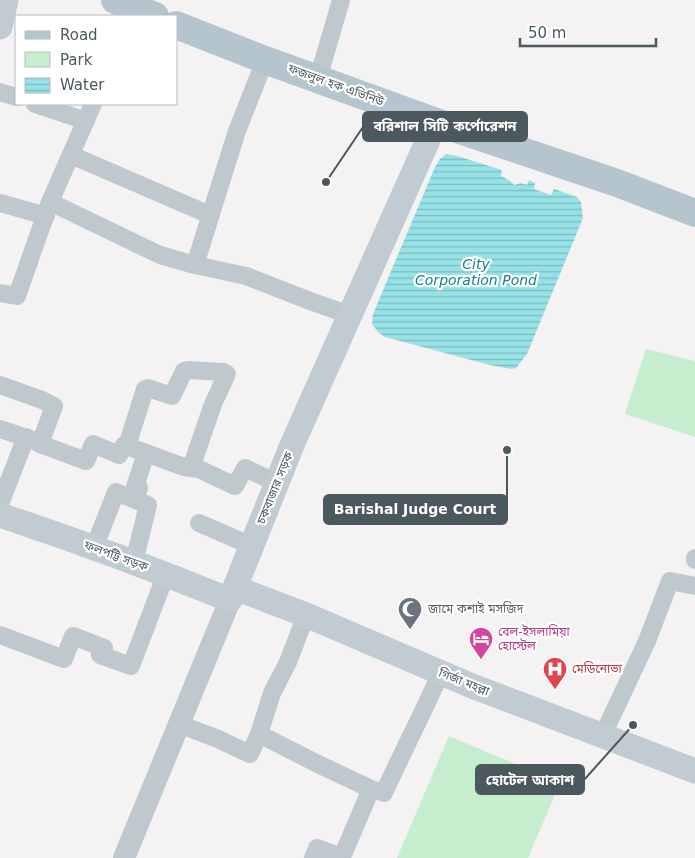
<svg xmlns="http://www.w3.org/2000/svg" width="695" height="858" font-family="'DejaVu Sans','Noto Sans Bengali',sans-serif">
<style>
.green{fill:#c5edce}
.water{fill:url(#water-rules)}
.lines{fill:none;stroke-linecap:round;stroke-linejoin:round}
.minor{stroke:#bfc8cd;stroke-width:18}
.tertiary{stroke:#bfc8cd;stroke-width:22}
.secondary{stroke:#c0cbd2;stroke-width:25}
.primary{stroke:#b4c5ce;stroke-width:28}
.labels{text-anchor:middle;stroke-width:4.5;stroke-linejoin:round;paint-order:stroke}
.street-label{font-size:12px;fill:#4b585e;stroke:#fff}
.worship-label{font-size:12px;fill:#5b616d;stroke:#fff;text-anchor:start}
.hotel-label{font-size:12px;fill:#b23c85;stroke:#fff;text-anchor:start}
.health-label{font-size:12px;fill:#be3a42;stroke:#fff;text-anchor:start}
.water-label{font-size:14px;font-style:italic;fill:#178087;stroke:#fff}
.leader{fill:none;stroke:#4b585e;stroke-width:2}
.callout-dot{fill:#4b585e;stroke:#fff;stroke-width:2}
.callout{fill:#4b585e;stroke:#4b585e;stroke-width:2}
.callout-label{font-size:14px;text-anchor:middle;font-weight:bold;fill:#fff}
</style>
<defs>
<pattern id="water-rules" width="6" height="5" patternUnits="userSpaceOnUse" patternTransform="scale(1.25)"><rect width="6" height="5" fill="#96e2e6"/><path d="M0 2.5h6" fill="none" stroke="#7cbabe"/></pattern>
</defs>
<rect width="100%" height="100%" fill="#f4f2f2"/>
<g class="green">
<path d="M646,349L695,361V437L625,414Z"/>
<path d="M449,736L560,783L528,858H397Z"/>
</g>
<path class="water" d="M446,154L457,156L502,170L501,176L509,180L514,185L521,183L527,185L529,180L535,183L534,189L551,195L554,189L577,197L581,202L583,218L527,354L516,368L511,369L490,365L385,337L378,332L372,324L373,314L435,167L440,159Z"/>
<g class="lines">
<g class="minor">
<path d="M318,79L341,0"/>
<path d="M0,92L16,97"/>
<path d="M35,104L86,121"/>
<path d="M71,155L210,215"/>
<path d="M50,202L160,255L195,265L246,276L310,301L350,315"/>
<path d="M0,203L46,216"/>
<path d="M195,265L237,131L265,60"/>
<path d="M0,293L17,296L50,202L93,104"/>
<path d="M0,385L42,400L54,406L40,444"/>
<path d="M0,429L33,440L40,444L86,461L93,444L119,455L124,445L184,467L199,469L235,486L245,468L277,483"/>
<path d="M127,446L145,389L148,388L172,396L184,371L189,370L223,372L227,374L213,404L191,468"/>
<path d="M135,500L139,488L135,487L146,453"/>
<path d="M0,504L26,437"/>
<path d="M199,523L252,546"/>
<path d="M94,548L116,492L148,505L134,562"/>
<path d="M695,558V560"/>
<path d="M0,635L64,659L73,636L104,648L100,655L131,666L166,574"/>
<path d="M179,724L218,739L250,754L259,734L316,763L371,789"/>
<path d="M259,734L272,693L288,662L306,615"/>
<path d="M603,735L647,641L670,581L695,586"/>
<path d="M313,858L317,848L342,857L371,789L384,793C402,753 423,713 441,672"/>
</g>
<path class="tertiary" d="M124,858L230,600"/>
<g class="secondary">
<path d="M0,27L6,0"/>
<path d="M0,515C78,541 154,569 230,600L292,445L436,122"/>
<path d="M235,588L306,615L472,686L695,771"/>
</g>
<g class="primary">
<path d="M115,0L155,16"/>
<path d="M176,25L265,60L436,122L617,183L695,213"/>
</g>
</g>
<defs>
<symbol id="mosque-pin" viewBox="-11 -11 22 30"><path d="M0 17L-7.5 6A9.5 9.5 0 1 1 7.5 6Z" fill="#6b7280" stroke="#fff"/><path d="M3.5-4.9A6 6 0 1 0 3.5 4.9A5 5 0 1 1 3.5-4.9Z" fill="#fff"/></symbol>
<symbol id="hotel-pin" viewBox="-11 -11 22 30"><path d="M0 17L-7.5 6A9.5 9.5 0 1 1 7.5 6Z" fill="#d1479c" stroke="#fff"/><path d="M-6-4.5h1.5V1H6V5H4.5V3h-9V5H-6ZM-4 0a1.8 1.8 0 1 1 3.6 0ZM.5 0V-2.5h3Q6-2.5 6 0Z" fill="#fff"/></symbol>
<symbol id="hospital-pin" viewBox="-11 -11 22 30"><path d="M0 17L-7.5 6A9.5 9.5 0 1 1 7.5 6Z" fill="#e0444e" stroke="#fff"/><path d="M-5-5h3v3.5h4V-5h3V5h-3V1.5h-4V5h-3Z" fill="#fff"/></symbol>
</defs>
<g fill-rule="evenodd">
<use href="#mosque-pin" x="396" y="595" width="28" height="38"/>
<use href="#hotel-pin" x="467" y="625" width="28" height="38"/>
<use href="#hospital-pin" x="541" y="655" width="28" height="38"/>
</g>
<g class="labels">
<g class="street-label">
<text transform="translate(336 85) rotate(20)" y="4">ফজলুল হক এভিনিউ</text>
<text transform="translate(275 488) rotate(-68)" y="4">চকবাজার সড়ক</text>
<text transform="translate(116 556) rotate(20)" y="4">ফলপট্টি সড়ক</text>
<text transform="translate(464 682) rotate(22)" y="4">গির্জা মহল্লা</text>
</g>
<g class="worship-label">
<text x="428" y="613">জামে কশাই মসজিদ</text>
</g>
<g class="hotel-label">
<text x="498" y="636">বেল-ইসলামিয়া<tspan x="498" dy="14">হোস্টেল</tspan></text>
</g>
<g class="health-label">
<text x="572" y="673">মেডিনোভা</text>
</g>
<g class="water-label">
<text x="476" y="269">City<tspan x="476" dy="16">Corporation Pond</tspan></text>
</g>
</g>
<path class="leader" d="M326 182L363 127M507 450L507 510M633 725L584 780"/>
<g class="callout-dot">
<circle cx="326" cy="182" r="5"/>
<circle cx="507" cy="450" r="5"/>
<circle cx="633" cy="725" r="5"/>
</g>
<g class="callout">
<rect x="363" y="112" width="164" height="29" rx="5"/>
<rect x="324" y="495" width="183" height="29" rx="5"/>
<rect x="476" y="765" width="108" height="29" rx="5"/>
</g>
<g class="callout-label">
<text x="445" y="131">বরিশাল সিটি কর্পোরেশন</text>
<text x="415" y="514">Barishal Judge Court</text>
<text x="530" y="785">হোটেল আকাশ</text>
</g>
<rect x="15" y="15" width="162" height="90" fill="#ffffff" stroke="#b7bcbf"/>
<rect x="25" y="31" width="25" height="8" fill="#b4c5ce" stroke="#b7bcbf"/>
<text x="60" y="40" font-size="15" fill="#4b585e">Road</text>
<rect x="25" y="52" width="25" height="15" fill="#c5edce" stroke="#b7bcbf"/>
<text x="60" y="65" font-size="15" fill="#4b585e">Park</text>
<rect x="25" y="78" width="25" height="15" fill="url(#water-rules)" stroke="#b7bcbf"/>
<text x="60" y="90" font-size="15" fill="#4b585e">Water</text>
<path d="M520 38v8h136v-8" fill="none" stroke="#4b585e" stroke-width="2.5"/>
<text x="528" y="38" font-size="15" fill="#4b585e" stroke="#ffffff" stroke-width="4" paint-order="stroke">50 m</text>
</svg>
